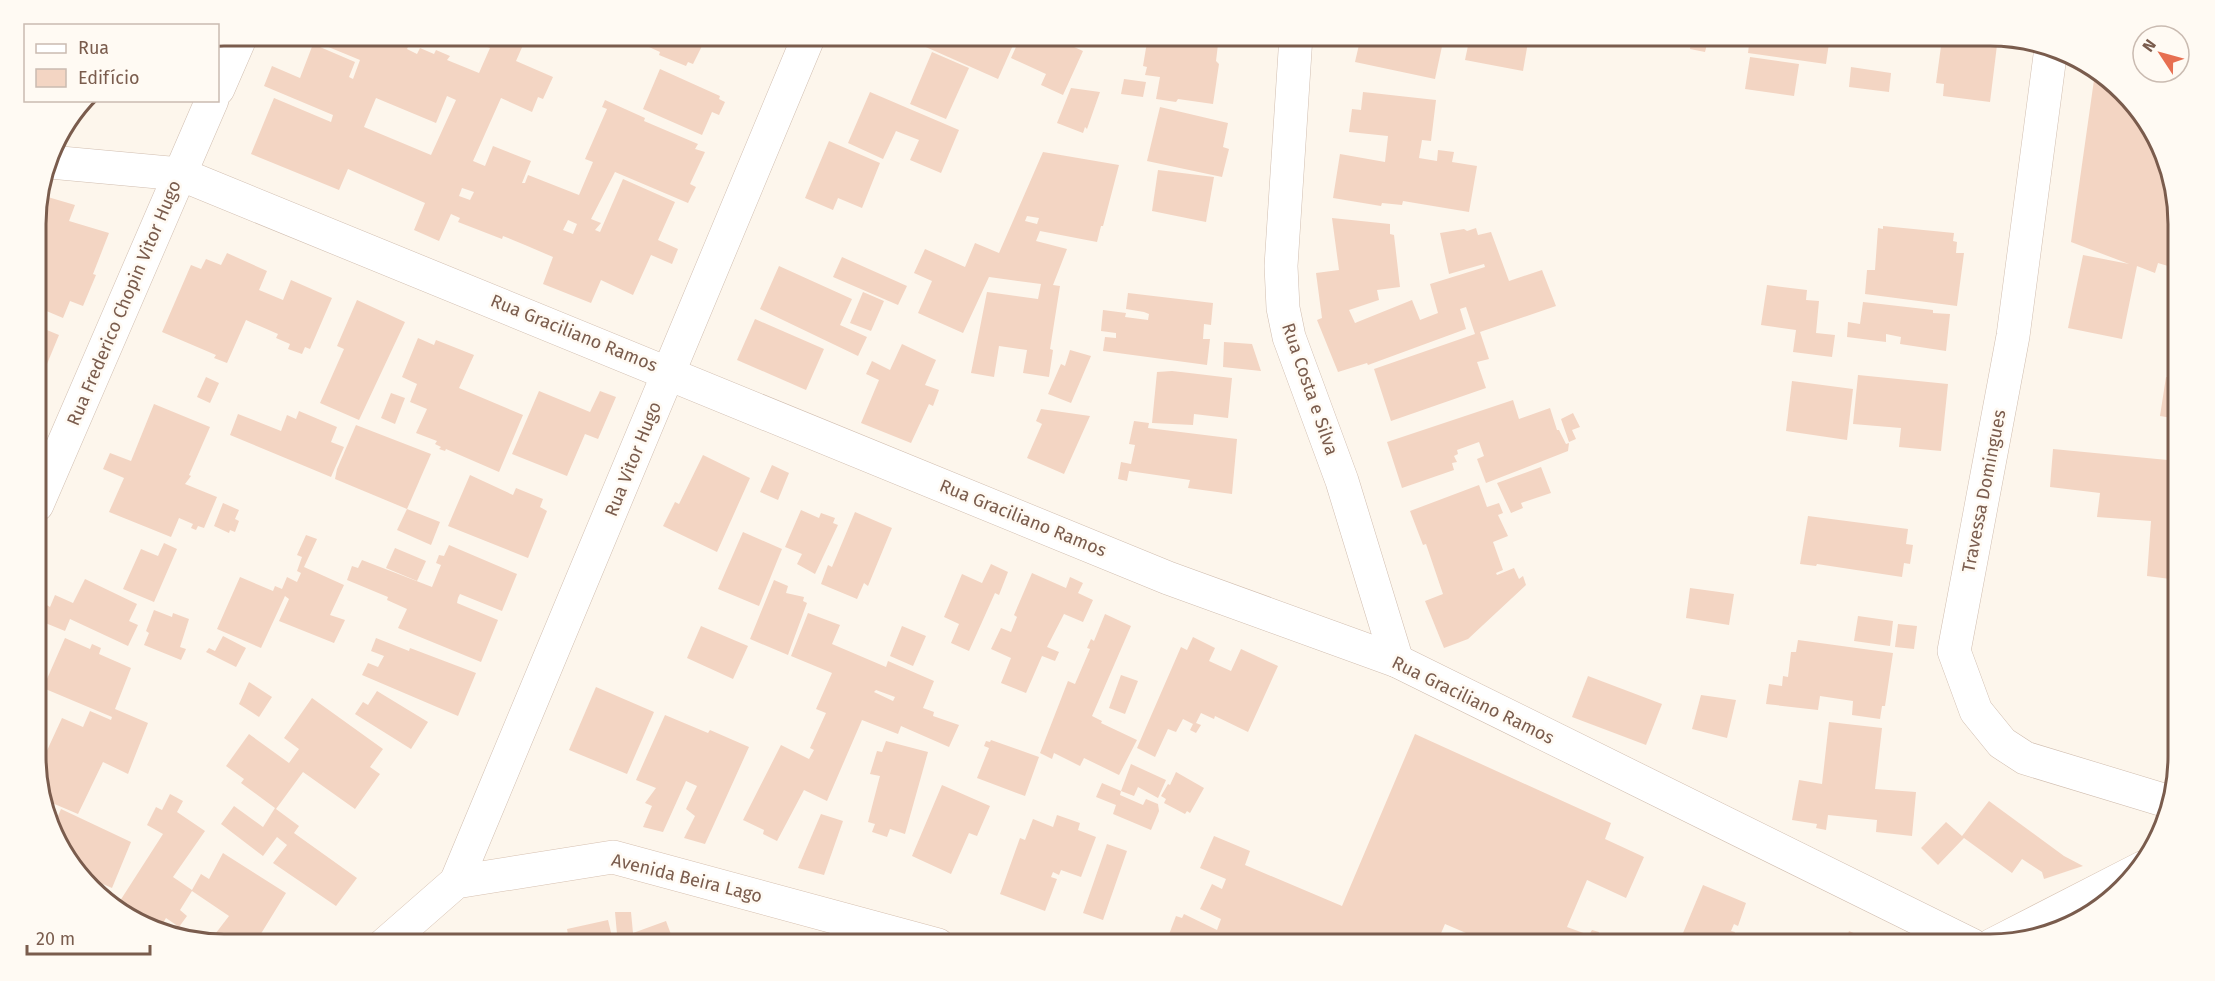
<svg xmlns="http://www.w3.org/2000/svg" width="2215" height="981" font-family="'Fira Sans',sans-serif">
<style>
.building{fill:#f3d5c3;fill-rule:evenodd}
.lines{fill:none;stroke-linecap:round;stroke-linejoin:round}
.street-casing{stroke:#d1beb0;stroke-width:34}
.secondary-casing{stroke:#d6c0b0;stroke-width:34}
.street{stroke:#fff;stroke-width:33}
.secondary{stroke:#fff;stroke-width:33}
.labels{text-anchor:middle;stroke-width:5;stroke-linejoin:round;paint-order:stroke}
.street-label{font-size:18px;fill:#7a5c4d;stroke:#fffaf3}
.rim{fill:none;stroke:#7a5c4d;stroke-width:3}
</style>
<rect width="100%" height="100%" fill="#fdf6ec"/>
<g class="building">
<path d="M311,36H413L407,49L417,54L420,48L434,54L436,50L450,56L447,60L479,73L490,48L462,36H527L516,61L553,77L543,99L538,97L532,112L501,98L473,161L485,166L493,146L531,161L522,183H525L528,175L579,195L593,162L585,159L607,109L602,107L605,100L645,118L644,121L698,144L695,149L705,152L690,184L696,187L688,203L615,172L591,219L601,223L595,230L600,232L623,179L675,202L658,240L678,249L672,264L651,255L633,295L601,280L591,303L543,284L553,257L525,245L503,236L502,239L458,222L460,218L451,214L439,241L414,230L425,203L348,169L339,190L251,154L274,98L331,122L333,115L264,86L272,66L300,78L313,44L355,62L349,77L353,79L360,60L309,39ZM447,96L456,100L431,155L364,127L376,98L436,123ZM462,188L474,192L470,200L459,196ZM568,220L577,224L573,234L563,230Z"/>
<path d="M625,36H707L693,64L688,62L686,66L659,55L660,52Z"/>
<path d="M923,36H998L1014,43L998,79L919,44Z"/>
<path d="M1021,36H1050L1083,51L1063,95L1041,85L1046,74L1011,58Z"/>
<path d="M1148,36H1219L1216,61L1219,64L1213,104L1178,99L1176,102L1156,99L1160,77L1145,75L1147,67L1143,66Z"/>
<path d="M1361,36L1444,37L1435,79L1355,62Z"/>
<path d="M1470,36H1529L1523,71L1465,60Z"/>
<path d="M1692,36H1709L1705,52L1690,49Z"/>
<path d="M1750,36H1830L1826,64L1748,53Z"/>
<path d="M1927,36L1998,37L1990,102L1943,96L1944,84L1936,83L1942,39Z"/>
<path d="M932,52L969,68L946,119L910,104Z"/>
<path d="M1750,57L1799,64L1794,96L1745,89Z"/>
<path d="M1851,67L1891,73L1889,92L1849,87Z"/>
<path d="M660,69L720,96L719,99L725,102L719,115L712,112L702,135L643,109Z"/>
<path d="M2091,72L2140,109L2177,200L2178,269L2158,263L2155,273L2137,266L2122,339L2068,328L2083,255L2129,264L2071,242L2094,80L2090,79Z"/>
<path d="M1124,79L1146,82L1143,97L1121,94Z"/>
<path d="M1071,88L1100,92L1087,129L1085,127L1083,133L1057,123Z"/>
<path d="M870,92L959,130L941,173L910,160L919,140L896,131L883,159L848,143Z"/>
<path d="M1363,92L1436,100L1431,141L1422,140L1419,158L1437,161L1438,150L1454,152L1452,162L1477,166L1469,212L1403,201L1402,205L1382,203L1381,206L1333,198L1340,154L1385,162L1388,136L1349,132L1352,109L1361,110Z"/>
<path d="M1160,107L1228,123L1223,147L1229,149L1222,177L1147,161Z"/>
<path d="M829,141L880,163L862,208L838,198L833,210L805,198Z"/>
<path d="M1043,152L1119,165L1103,226H1101L1097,242L1040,231L1036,241L1067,249L1053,285L1060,286L1050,349L1053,350L1049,377L1023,373L1027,350L999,346L994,377L971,373L987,292L1038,299L1041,284L989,277L963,333L918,313L932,281L914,273L925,249L965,267L975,243L999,253ZM1027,216L1039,218L1037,224L1025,221Z"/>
<path d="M1158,170L1214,177L1206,222L1152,211Z"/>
<path d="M41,195L75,205L69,221L109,233L93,274L96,275L83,306L70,301L63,318L37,307L42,292L37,290L36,211Z"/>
<path d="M1332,218L1390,224V234L1394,235L1400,287L1377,290L1379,300L1349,310L1355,323L1412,300L1420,320L1438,313L1430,284L1485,267L1484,264L1449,274L1440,233L1464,229L1467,231L1476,228L1478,235L1491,232L1509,281L1542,270L1556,306L1480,332L1489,359L1477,362L1486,388L1391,421L1374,369L1475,334L1466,307L1460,309L1466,329L1368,365L1367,363L1338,372L1317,320L1322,318L1316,273L1339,270Z"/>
<path d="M1883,226L1954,233L1953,241L1957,242L1956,253H1964L1957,306L1865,294L1867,270H1875L1878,228L1883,229Z"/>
<path d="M227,253L267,271L259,290L283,300L291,280L332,298L310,349L305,347L302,354L288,349L290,344L276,338L278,334L246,320L227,363L214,358L216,355L162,332L191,265L201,269L206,259L221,265Z"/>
<path d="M842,257L907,286L898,305L833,277Z"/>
<path d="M779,266L852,299L840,325L867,337L858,356L760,309Z"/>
<path d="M1767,285L1807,290L1806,300L1819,301L1816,333L1835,335L1832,357L1793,352L1796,330L1761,325Z"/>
<path d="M863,292L884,301L871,331L850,323Z"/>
<path d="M1128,293L1213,303L1211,325L1204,324L1203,339H1210L1207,365L1103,351L1105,337L1116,338V333L1101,331L1103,310L1126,313L1125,317L1148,320L1149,314L1144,312L1126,309Z"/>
<path d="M357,300L405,322L359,420L320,403L344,349L337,346Z"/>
<path d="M1863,302L1933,310V313L1950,314L1946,351L1900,344L1901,337L1886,334V342L1847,337L1848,322L1860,324Z"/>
<path d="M755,319L824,349L806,390L737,360Z"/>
<path d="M37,326L59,335L42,376L37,373Z"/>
<path d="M418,338L434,345L436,340L474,355L459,388L523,415L499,472L446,449L445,451L439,449L441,447L435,444L437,441L416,433L427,409L410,402L417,384L402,377Z"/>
<path d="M1224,342L1252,344L1261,371L1223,367Z"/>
<path d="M902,344L936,360L925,385L939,390L933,406L929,404L911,443L861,423L879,380L866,374L872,361L890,370Z"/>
<path d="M1070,350L1091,356L1071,403L1048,394L1061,364L1065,366Z"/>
<path d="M1172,371L1232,378L1228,418L1194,414L1193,425L1152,423L1157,372Z"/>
<path d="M1858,375L1948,384L1941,451L1899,447L1901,428L1853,424Z"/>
<path d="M206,377L219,383L210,403L197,397Z"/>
<path d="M2166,377L2178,379V419L2160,416Z"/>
<path d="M1792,381L1853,389L1847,440L1786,431Z"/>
<path d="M539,391L590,412L600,391L616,397L598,439L585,434L567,476L512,454Z"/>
<path d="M391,393L405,398L395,424L381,418Z"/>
<path d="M1513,400L1519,419L1550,408L1557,430H1559L1566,444L1569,443L1568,451L1486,483L1477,459L1484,456L1479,442L1457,450L1458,454L1454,456L1457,462L1452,463L1454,470L1402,488L1387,442Z"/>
<path d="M154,404L210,427L189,475L191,476L185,484L217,497L204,528L198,526L196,530L191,528L193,524L179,518L171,537L109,512L124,478L103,469L110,453L131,461Z"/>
<path d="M1041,409L1090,416L1064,474L1027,458L1042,424L1036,421Z"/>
<path d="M299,411L337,427L331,442L344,447L331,477L230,435L238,414L281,431L287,415L296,419Z"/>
<path d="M1573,413L1580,427L1572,430L1576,439L1569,442L1561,419Z"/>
<path d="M1134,421L1149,423L1148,428L1237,439L1232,494L1188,488L1190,480L1129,471L1127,481L1118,479L1121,462L1131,464L1135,445L1129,444Z"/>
<path d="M356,425L431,454L407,509L335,479L337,469Z"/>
<path d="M2053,449L2178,461V580L2147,576L2151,521L2097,517L2100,493L2050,487Z"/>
<path d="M703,455L750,478L717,552L663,526L675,502L679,504Z"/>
<path d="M772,465L789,473L778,500L760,492Z"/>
<path d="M1541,467L1551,493L1521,503L1523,508L1511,513L1497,483Z"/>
<path d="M470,475L513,495L516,488L543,499L540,507L547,511L528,558L448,526Z"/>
<path d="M1479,485L1487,507L1499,503L1503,513L1498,515L1508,536L1493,542L1503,570L1496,573L1497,575L1514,568L1519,579L1523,576L1526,585L1468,639L1444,648L1425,601L1443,594L1426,544L1423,545L1410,511Z"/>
<path d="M223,503L239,510L235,519L239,521L235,532L230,530L229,533L214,526Z"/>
<path d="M407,509L440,522L431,545L397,530Z"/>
<path d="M801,510L819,518L821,513L835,518L833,523L838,525L815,574L797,564L802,554L785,547Z"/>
<path d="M855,512L892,528L868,586L864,583L857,599L821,584L828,565L832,567Z"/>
<path d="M1808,516L1908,529L1906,544L1913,545L1910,564L1904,563L1902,577L1817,564L1816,566L1800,564Z"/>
<path d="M743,532L782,549L759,606L718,589Z"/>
<path d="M306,535L317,539L304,567L344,585L330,615L345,620L334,643L279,621L289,599L285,596L261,648L217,629L240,577L273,591L275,586L282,589L287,577L297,582L301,573L297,571L302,557L297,555Z"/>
<path d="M164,543L177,549L154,602L123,589L141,549L158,556Z"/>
<path d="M449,545L517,574L502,611L460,594L458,598L457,603L498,620L481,662L398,628L407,609L387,600L388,597L347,580L352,566L358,568L362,560L432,587L441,565L436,563L439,555L444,556Z"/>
<path d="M395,548L426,561L417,581L386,568Z"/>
<path d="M991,564L1008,572L999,595L995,593L969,651L951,643L959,624L944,617L962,574L982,583Z"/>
<path d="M1032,573L1066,588L1070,577L1083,583L1078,593L1093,600L1083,622L1064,614L1047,647L1059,652L1055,661L1042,656L1026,693L1001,683L1011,658L991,649L1001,628L1011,632L1017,617L1014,615Z"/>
<path d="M85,579L137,604L129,621L138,625L128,646L70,619L65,631L38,620L45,604L50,607L55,595L73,603Z"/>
<path d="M774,580L788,586L786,593L804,597L803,601L807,603L788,655L750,639Z"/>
<path d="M1690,588L1734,594L1729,625L1686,618Z"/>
<path d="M154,610L172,617L173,613L189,619L180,647L186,649L181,660L144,645L149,633L146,631Z"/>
<path d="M808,613L840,625L832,644L886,667L888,661L934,681L923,708L934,712L933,716L959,725L949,747L901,726L898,734L862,720L827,801L804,790L777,841L763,834L764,830L743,820L781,745L809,759L814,750L810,748L826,713L816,709L832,673L791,656ZM876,690L895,697L893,701L874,692Z"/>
<path d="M1105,614L1131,626L1092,716L1102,721L1101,723L1137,740L1119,775L1084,758L1080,766L1054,753L1052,759L1040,753L1068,681L1075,684L1090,649L1087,648L1091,639L1094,641Z"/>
<path d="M1858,616L1893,621L1890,646L1854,641Z"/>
<path d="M1898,624L1917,626L1914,649L1895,647Z"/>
<path d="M701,626L748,646L733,679L687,658Z"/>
<path d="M902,626L926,636L913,666L890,656Z"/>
<path d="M223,636L246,648L236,667L206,652L209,648L215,651Z"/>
<path d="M1193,637L1215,648L1209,661L1231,671L1241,649L1278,666L1248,732L1215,716L1214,719L1201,713L1196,723L1201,725L1196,733L1190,730L1193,724L1183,719L1176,732L1168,729L1155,757L1137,748L1181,647L1187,650Z"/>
<path d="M65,638L90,649L92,644L101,648L99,654L131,668L115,709L148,723L128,774L103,762L78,814L45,800L38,782V770L62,718L83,727L90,711L111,720L112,717L43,688Z"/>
<path d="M376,638L409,651L410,648L476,673L458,716L362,675L368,663L378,667L384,656L371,651Z"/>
<path d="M1798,640L1893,653L1885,706H1882L1880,719L1852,715L1853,701L1820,696L1818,710L1766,704L1769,684L1782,686L1783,676L1788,677L1791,652H1796Z"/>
<path d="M1121,675L1138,681L1125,714L1109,708Z"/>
<path d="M1588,676L1662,704L1646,745L1572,717Z"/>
<path d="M249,682L272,697L259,717L239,704Z"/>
<path d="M596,687L654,712L627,774L569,750Z"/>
<path d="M377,691L428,722L411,749L355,714L363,702L368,705Z"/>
<path d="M1701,695L1736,700L1727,738L1692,729Z"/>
<path d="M312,698L383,749L370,767L380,774L355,809L303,772L276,809L299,826L294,833L357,878L336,906L273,863L287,845L277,837L263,856L221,824L234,806L263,827L275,808L241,783L244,779L226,766L249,734L289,763L299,749L284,738Z"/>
<path d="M665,715L708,733L710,730L749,747L705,844L684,838L695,816L686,809L697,786L686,781L663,832L643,827L652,806L645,803L656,788L636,780Z"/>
<path d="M1829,722L1882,728L1875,789L1916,792L1912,836L1876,832L1877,820L1828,815L1826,830L1816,828L1817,824L1792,820L1799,780L1822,784Z"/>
<path d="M1415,734L1611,823L1605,839L1644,857L1626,898L1587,880L1567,927L1589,935L1592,930L1599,932L1597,938L1616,945H1494L1445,924L1436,945H1243L1216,933L1211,945H1165L1176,916L1182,918L1184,914L1217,930L1221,919L1200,909L1212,884L1222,889L1226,879L1200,868L1214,836L1250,851L1245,865L1342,906Z"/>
<path d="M991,740L1039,757L1025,796L977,778L989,748L984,746L986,741L990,742Z"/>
<path d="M886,741L928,752L905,834L890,829L887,837L872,832L875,824L868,822L880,776L870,774L877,751L882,752Z"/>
<path d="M1131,764L1166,780L1158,798L1138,787L1134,796L1121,791Z"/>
<path d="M1176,772L1204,788L1190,813L1187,811L1185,814L1164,803L1166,799L1161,796L1168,784L1170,785Z"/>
<path d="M1102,783L1121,791L1120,795L1143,805L1146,799L1158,804L1159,811L1151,830L1113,814L1116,805L1096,797Z"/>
<path d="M942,785L990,806L977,836L969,833L951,874L912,856Z"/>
<path d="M170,794L183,801L177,812L205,831L173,877L192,890L201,874L209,879L223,853L286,893L254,945L209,942L229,916L192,891L180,910L187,916L179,927L166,918L158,932L152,931L118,904L163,834L147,825L156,807L162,810Z"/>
<path d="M1989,801L2064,856L2083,866L2044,879L2042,872L2022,859L2012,873L1964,838L1938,865L1921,848L1946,822L1962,836Z"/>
<path d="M61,809L131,842L112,888L75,872L70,859L71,856L68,855L55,823Z"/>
<path d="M821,814L843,821L824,875L798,868Z"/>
<path d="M1057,815L1080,823L1078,830L1096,837L1081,877L1061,870L1059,875L1053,872L1051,877L1057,879L1045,911L1000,894L1020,838L1025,840L1033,819L1053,827Z"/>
<path d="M1107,844L1127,851L1103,920L1083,913Z"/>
<path d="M1703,885L1746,903L1738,926L1734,924L1731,931L1735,932L1730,945H1678Z"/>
<path d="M615,912H631L633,933L666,921L675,945H618Z"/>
<path d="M608,920L614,945H570L567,929Z"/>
<path d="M1849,931L1881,945H1844Z"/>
<path d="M701,937L720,942L724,937L731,938L734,945H699Z"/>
<path d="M557,939L560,945H544Z"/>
</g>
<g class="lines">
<defs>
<g id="street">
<path d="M1296,36L1281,266L1283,308L1289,337L1342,481L1397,661"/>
<path d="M2051,48L2013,336L1954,651L1976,711L2002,743L2025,758L2170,802"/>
<path d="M218,89L241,36"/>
<path d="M50,162L180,174L1168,578L1397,661L1972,945"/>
<path d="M37,505L212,100"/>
<path d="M456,882L809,36"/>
</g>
<g id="secondary">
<path d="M384,945L456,882L613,857L938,945"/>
<path d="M1992,945L2142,868"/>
</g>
</defs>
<use href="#street" class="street-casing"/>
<use href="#secondary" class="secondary-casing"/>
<use href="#street" class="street"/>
<use href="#secondary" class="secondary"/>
</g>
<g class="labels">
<g class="street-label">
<text transform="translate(124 303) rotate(-67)" y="6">Rua Frederico Chopin Vitor Hugo</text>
<text transform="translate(574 333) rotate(22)" y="6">Rua Graciliano Ramos</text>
<text transform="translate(1310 389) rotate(71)" y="6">Rua Costa e Silva</text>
<text transform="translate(633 459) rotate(-68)" y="6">Rua Vitor Hugo</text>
<text transform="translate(1984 491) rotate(-79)" y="6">Travessa Domingues</text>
<text transform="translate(1023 518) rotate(22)" y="6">Rua Graciliano Ramos</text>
<text transform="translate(1473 700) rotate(26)" y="6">Rua Graciliano Ramos</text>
<text transform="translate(687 878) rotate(14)" y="6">Avenida Beira Lago</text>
</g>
</g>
<path d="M0 0H2215V981H0ZM224 46H1990A178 178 0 0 1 2168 224V756A178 178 0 0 1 1990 934H224A178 178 0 0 1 46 756V224A178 178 0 0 1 224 46Z" fill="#fffaf3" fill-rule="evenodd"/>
<path class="rim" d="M224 46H1990A178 178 0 0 1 2168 224V756A178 178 0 0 1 1990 934H224A178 178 0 0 1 46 756V224A178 178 0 0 1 224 46Z"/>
<rect x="24" y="24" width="195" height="78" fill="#fffaf3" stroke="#cabbb1" stroke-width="1.5"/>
<rect x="36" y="44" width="30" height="9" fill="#ffffff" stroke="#cabbb1" stroke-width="1.5"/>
<text x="78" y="54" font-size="18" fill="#7a5c4d">Rua</text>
<rect x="36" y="69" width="30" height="18" fill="#f3d5c3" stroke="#cabbb1" stroke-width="1.5"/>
<text x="78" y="84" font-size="18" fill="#7a5c4d">Edifício</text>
<g transform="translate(2161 54) rotate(306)"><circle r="28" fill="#fffaf3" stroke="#cabbb1" stroke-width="1.5"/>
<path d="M0-4.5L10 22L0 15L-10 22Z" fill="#e76f51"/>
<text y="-9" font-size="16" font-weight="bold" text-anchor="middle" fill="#7a5c4d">N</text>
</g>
<path d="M27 945v9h123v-9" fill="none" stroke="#7a5c4d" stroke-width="3"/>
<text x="36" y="945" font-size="18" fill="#7a5c4d" stroke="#fffaf3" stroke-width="4.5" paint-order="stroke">20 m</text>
</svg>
